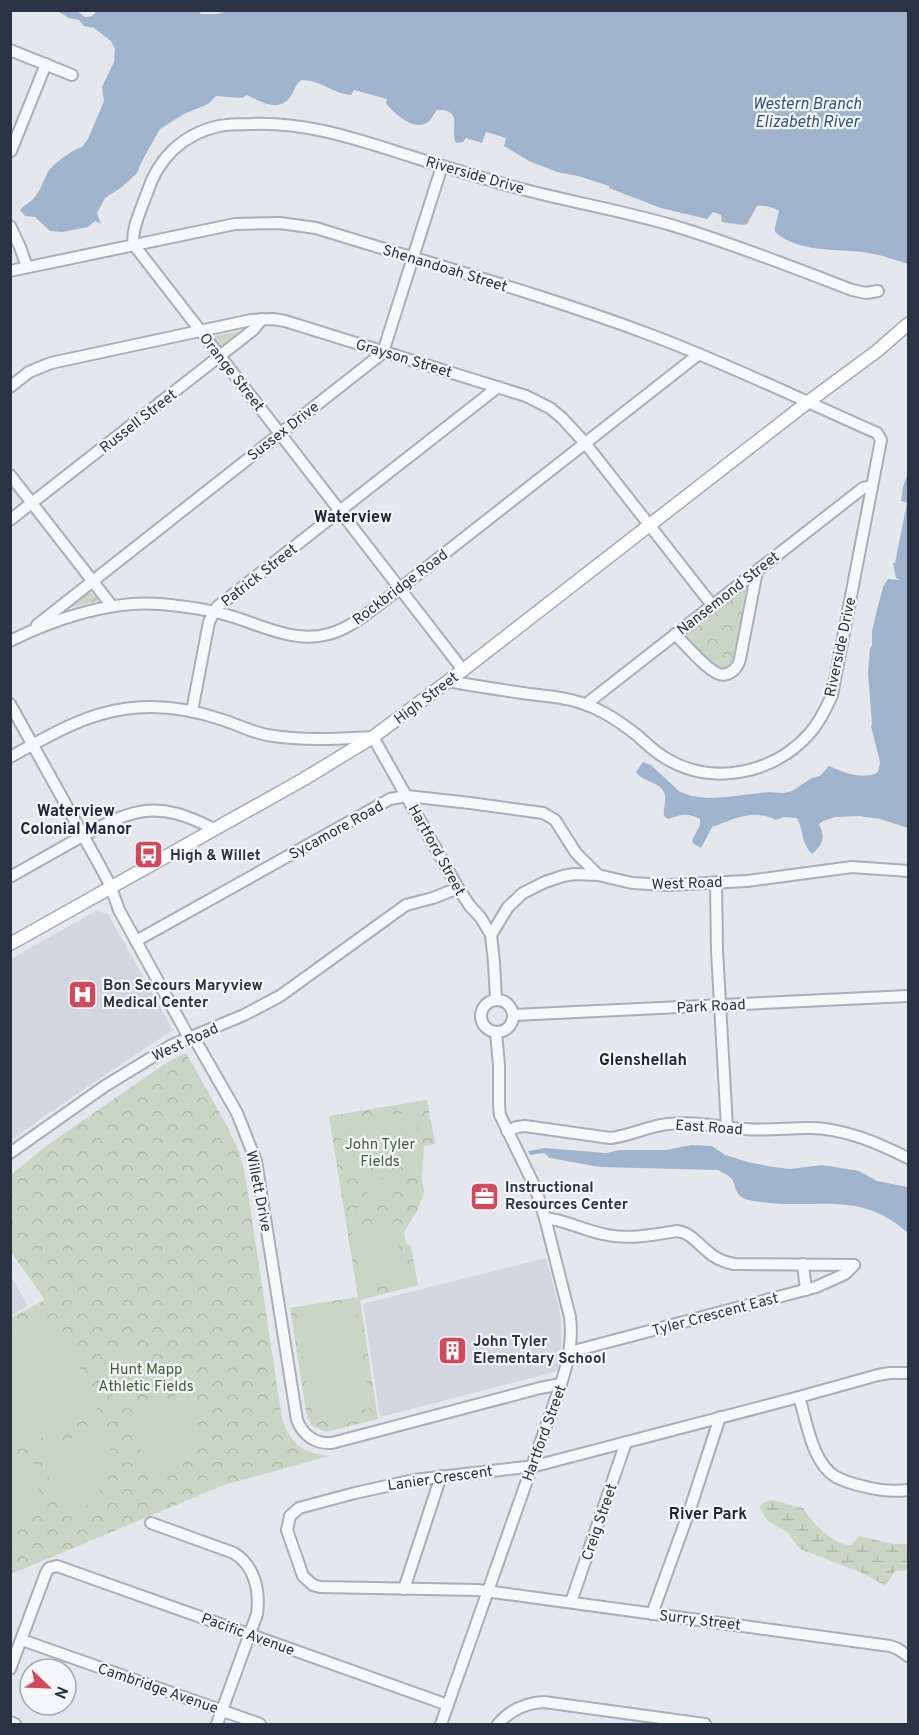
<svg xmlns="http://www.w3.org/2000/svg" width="919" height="1735" font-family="Overpass,sans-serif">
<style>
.built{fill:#d2d6de}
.wetland{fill:url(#wetland-marsh)}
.park{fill:url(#park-crowns)}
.pitch{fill:#c9d6c5}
.water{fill:#9fb4cc}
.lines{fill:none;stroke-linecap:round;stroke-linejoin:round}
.minor-casing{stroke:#a9aeb7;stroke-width:14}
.major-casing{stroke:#a3abb8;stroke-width:15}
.minor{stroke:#f7f8fa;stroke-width:10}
.major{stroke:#fff;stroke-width:12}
.labels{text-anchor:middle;stroke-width:4.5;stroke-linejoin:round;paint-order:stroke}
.street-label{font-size:15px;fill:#2b3445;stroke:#f4f6f9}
.poi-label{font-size:15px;font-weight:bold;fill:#2b3445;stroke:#f4f6f9;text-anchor:start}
.park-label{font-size:15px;fill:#3f6138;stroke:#f4f6f9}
.water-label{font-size:16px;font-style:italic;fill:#34527a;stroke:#f4f6f9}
.neighbourhood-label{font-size:16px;font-weight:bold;fill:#1d2536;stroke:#f4f6f9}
</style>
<defs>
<pattern id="wetland-marsh" width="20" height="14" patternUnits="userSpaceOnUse" patternTransform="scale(1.5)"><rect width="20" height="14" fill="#c9d6c5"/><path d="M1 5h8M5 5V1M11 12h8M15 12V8" fill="none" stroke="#adb8ab"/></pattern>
<pattern id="park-crowns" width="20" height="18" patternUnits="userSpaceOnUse" patternTransform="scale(1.5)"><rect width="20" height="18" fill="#c9d6c5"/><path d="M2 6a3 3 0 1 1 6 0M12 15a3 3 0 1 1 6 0" fill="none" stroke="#adb8ab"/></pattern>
</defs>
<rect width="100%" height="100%" fill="#e4e7ec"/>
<g class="built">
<path d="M96,911L108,914L173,1030L91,1084L11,1140V959Z"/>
<path d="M546,1258L559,1308L561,1324V1346L558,1371L380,1417L363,1304Z"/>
<path d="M11,1276L28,1306L11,1315H10Z"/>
</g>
<path class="wetland" d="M771,1500L803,1508C811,1522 834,1546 851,1545L860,1536L892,1544H908V1570L895,1571L886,1585L882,1584L860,1572L800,1549L787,1532L768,1521L763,1514L760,1506L763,1503Z"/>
<g class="park">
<path d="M240,331L221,346L214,336Z"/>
<path d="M743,588L746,590L733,662C728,670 724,671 716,669L682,636Z"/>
<path d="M91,591L99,601L69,608Z"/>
<path d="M186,1053L227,1126L239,1151L246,1180L282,1419C292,1446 302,1452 329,1456L224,1485L11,1574L10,1318L45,1300L11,1252V1175L46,1146L166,1063Z"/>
<path d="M427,1100L435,1144L424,1146L422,1177L424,1192L418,1209L404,1232L406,1244L411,1246L418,1285L360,1300L378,1419L326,1432L312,1426L307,1417L290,1308L358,1297L329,1116Z"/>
</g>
<g class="pitch">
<path d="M414,1111L422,1160L346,1172L338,1123Z"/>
<path d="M392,1177L395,1193L369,1198L366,1182Z"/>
<path d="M375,1205L377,1214L358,1217L356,1208Z"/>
<path d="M395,1223L405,1280L363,1288L352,1231Z"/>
<path d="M354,1301L371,1408L313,1417L296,1311Z"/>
<path d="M55,1315L98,1405L93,1417L11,1449V1348C24,1334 37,1324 55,1315Z"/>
<path d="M147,1346L153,1390L151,1392L114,1400L106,1379L110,1356Z"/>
<path d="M192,1389C207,1429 194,1462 155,1482L128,1419L129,1415Z"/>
<path d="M102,1424C119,1464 107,1497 68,1517L39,1455L40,1452Z"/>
<path d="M29,1452C32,1459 37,1467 39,1474C44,1496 26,1520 11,1532V1461Z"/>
</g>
<g class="water">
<path d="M98,10H198L201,14H217L232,10L908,11V264C893,259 878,254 862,252C834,249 798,252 775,232V227L779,211C772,207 765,205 757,206L747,224L743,225L722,222L721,215L713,212L707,219L661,208L609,188V186L578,176L557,172L529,161L504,146L506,138L486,132L482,143L466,138L463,142L456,143C449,130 465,109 437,110C434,113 432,119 428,122C415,132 394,114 386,103L387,99L354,90L351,95C332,93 323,81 302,80C295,84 295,90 291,96C279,113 262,102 247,95L242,98L216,96L208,104L184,114L160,129L143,159L137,173L122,187L105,198L97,213L101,224L95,221L88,227L62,232L50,231L35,217L25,216L20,210C24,205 30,203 34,198C41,190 43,181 48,172C52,164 74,149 82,147L88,139L104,101L102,87L114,62L115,49L111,41L94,28L84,26L79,20L69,18L57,11H77L85,17L92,16Z"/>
<path d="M908,472V828L880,819L859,816L835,817L823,821L819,824C820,827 822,830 822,833C825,841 818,849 812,854C800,841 804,831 797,818L784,817L776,820C752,808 735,819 712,827L701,848L694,844L692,841L700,825V819C686,812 681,815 668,819L664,816C663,809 666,803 665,796C664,782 643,783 636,772L643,762L651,765L680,792L692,796L708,798L727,797L768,792L784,793L792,791L812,778L820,776L829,766C842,772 865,781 878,772L880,762L871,726L872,724L868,673L870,649L872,645V631L877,610L883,587L888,579L901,580L896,578L893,563H895L907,503L901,501L903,487Z"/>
<path d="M692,1145L712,1146L725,1155L748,1162L773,1167L790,1169L822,1165L859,1171L877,1181L908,1187V1233C857,1186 808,1213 749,1200C732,1196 738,1185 730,1177C727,1174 721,1172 718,1170L600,1167L550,1158L544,1153L530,1155L528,1151L545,1148L606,1153L621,1150H665Z"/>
</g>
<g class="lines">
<defs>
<g id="minor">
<path d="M10,50L72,75"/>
<path d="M11,151L46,64"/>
<path d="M10,226L20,247L27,267"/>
<path d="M10,271L235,224L280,223L316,228C428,263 542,294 651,335C728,364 802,400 877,433L881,440L832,695C826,709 819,723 809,734C773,774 713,786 667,759C656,753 647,744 638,736C623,724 606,712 587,705C569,698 549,696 529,694C502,690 475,686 448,681"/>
<path d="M10,387L29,372L51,363L251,320L273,319L285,321L526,396L550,408L562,418L585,443L712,605"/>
<path d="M10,475L112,606"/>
<path d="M10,520L253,330L262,319"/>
<path d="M37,625L380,355L384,349L442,166"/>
<path d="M675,634C684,643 708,671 719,674C729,677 738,668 740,659L757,571"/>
<path d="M10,641C54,619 111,600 160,604C182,606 206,609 227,615C260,624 293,644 329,634C348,629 364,616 380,604L699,354"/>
<path d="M463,670L134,245C130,232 142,207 147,193C158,158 183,134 219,126C230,124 240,124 251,124C308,122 356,139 410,156C444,167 479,177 514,187C569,202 626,211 681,228C739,246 795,268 852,290L866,293L878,291"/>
<path d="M10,704L100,866L110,885L119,910L187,1034L197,1043L237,1113L256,1161L297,1420C303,1435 315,1444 332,1443L540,1388L561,1384"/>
<path d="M587,705L590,701L863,488L872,486"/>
<path d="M192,711L209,622L217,607L498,387"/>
<path d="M10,757C47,737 82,715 124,709C158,704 191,709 223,720C238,725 252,732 267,735C301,741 338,739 373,737L458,888L470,906L481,918L491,935L494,962L496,999"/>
<path d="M10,877C33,864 56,851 79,838C134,808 156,799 214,829"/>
<path d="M716,882L717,951L727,1127"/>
<path d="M491,935L508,907L523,893L545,882L563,876L574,874L598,875L632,883L667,885L747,881L852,867L908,871"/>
<path d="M136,941L390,799L407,796L470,803L543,813L555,820L576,853L598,875"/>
<circle cx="497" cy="1016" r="16"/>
<path d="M514,1015L908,996"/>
<path d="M507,1131L517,1127L525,1126L610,1138C630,1136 648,1126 668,1124C694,1121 719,1127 745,1129C766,1131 787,1128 809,1128C844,1128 878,1143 908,1158"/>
<path d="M10,1153L105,1086L172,1045L244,1015L280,996L406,905L433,898L458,888"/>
<path d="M545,1218C565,1220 583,1230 603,1234C627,1240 653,1235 677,1231C691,1233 696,1242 706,1250C714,1258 723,1262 734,1264L854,1265"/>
<path d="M803,1264L806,1290"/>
<path d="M570,1352L816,1287L845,1274L854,1265"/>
<path d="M908,1373H890L878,1375L799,1397L535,1466L414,1480L355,1493L299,1508L290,1516L287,1530L303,1576L313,1585L320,1587L478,1590L890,1646L898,1649L908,1656"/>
<path d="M799,1397C807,1422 812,1463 836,1477C844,1481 853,1484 862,1486C877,1490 893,1492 908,1490"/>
<path d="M151,1523L234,1553C255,1566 260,1591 257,1614L217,1724"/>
<path d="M404,1589L441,1476"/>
<path d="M571,1602L626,1442"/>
<path d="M652,1614L691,1506L720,1417"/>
<path d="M22,1640L260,1724"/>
<path d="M10,1669L46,1573L49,1568L57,1566L448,1705"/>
<path d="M10,1722L15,1724"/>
<path d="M441,1724L561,1384C568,1362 573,1341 570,1317L545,1218L535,1187L500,1115L499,1106V1065L496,1033"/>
<path d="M498,1724C510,1710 525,1703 544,1702L705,1724"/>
</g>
<path id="major" d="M10,944L304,779L373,737L463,670L808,402L877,351L908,324"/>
</defs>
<use href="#minor" class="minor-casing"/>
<use href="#major" class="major-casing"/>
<use href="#minor" class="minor"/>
<use href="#major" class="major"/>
</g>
<defs>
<symbol id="bus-square" viewBox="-11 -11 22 22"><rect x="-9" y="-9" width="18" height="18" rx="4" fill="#d1495b" stroke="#f4f6f9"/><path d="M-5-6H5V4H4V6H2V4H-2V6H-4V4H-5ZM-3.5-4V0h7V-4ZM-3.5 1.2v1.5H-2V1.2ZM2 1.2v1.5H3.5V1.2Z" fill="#fff"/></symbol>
<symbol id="hospital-square" viewBox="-11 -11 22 22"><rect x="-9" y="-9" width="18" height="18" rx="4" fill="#d1495b" stroke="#f4f6f9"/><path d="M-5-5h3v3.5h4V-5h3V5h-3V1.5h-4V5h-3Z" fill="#fff"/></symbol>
<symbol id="office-square" viewBox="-11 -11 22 22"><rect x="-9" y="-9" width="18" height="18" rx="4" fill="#d1495b" stroke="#f4f6f9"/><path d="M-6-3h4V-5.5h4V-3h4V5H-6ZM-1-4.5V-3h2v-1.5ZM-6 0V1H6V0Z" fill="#fff"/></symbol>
<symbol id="building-square" viewBox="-11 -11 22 22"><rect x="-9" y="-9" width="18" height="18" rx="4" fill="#d1495b" stroke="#f4f6f9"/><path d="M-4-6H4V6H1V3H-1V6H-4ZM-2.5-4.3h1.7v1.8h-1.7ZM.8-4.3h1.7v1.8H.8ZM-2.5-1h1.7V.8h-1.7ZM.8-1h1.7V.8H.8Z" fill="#fff"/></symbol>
</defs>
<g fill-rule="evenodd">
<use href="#bus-square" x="132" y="838" width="33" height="33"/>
<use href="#hospital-square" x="66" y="978" width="33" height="33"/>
<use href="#office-square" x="468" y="1180" width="33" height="33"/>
<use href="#building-square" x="436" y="1334" width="33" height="33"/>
</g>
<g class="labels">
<g class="street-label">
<text transform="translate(475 175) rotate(16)" y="5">Riverside Drive</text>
<text transform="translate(445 268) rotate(17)" y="5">Shenandoah Street</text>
<text transform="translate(404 358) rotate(17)" y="5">Grayson Street</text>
<text transform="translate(232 372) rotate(52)" y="5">Orange Street</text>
<text transform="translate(138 421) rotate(-38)" y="5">Russell Street</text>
<text transform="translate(283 431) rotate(-38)" y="5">Sussex Drive</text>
<text transform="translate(259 575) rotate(-38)" y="5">Patrick Street</text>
<text transform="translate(400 587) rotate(-37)" y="5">Rockbridge Road</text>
<text transform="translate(728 593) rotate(-38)" y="5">Nansemond Street</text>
<text transform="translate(840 647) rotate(-78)" y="5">Riverside Drive</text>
<text transform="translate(426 698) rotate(-37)" y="5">High Street</text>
<text transform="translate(336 830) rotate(-29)" y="5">Sycamore Road</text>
<text transform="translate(437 850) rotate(61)" y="5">Hartford Street</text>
<text transform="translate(687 883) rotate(-2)" y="5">West Road</text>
<text transform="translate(711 1006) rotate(-3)" y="5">Park Road</text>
<text transform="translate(185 1042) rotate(-25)" y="5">West Road</text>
<text transform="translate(709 1127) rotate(4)" y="5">East Road</text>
<text transform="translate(259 1191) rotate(79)" y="5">Willett Drive</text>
<text transform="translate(715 1314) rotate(-15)" y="5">Tyler Crescent East</text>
<text transform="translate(544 1433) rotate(-70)" y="5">Hartford Street</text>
<text transform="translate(440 1478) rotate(-8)" y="5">Lanier Crescent</text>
<text transform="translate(599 1522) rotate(-71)" y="5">Creig Street</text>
<text transform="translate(700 1620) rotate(7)" y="5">Surry Street</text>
<text transform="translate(248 1634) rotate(20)" y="5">Pacific Avenue</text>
<text transform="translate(158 1688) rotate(19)" y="5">Cambridge Avenue</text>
</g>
<g class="poi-label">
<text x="170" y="860">High &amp; Willet</text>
<text x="103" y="990">Bon Secours Maryview<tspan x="103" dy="17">Medical Center</tspan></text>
<text x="505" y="1192">Instructional<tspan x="505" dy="17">Resources Center</tspan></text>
<text x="473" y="1346">John Tyler<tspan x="473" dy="17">Elementary School</tspan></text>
</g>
<g class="park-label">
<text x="380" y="1149">John Tyler<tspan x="380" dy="17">Fields</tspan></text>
<text x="146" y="1374">Hunt Mapp<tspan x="146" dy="17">Athletic Fields</tspan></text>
</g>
<g class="water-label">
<text x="807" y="109">Western Branch<tspan x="807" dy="18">Elizabeth River</tspan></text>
</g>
<g class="neighbourhood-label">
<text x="353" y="522">Waterview</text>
<text x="76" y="816">Waterview<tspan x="76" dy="18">Colonial Manor</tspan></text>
<text x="643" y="1065">Glenshellah</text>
<text x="708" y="1519">River Park</text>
</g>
</g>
<rect width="919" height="1735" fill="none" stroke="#2b3445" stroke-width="24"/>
<g transform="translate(48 1687) rotate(113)"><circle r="28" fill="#f4f6f9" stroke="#a4a8b1" stroke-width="1.5"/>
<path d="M0-4.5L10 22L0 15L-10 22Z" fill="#d1495b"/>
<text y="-9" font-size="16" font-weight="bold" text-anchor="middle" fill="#2b3445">N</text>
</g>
</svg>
